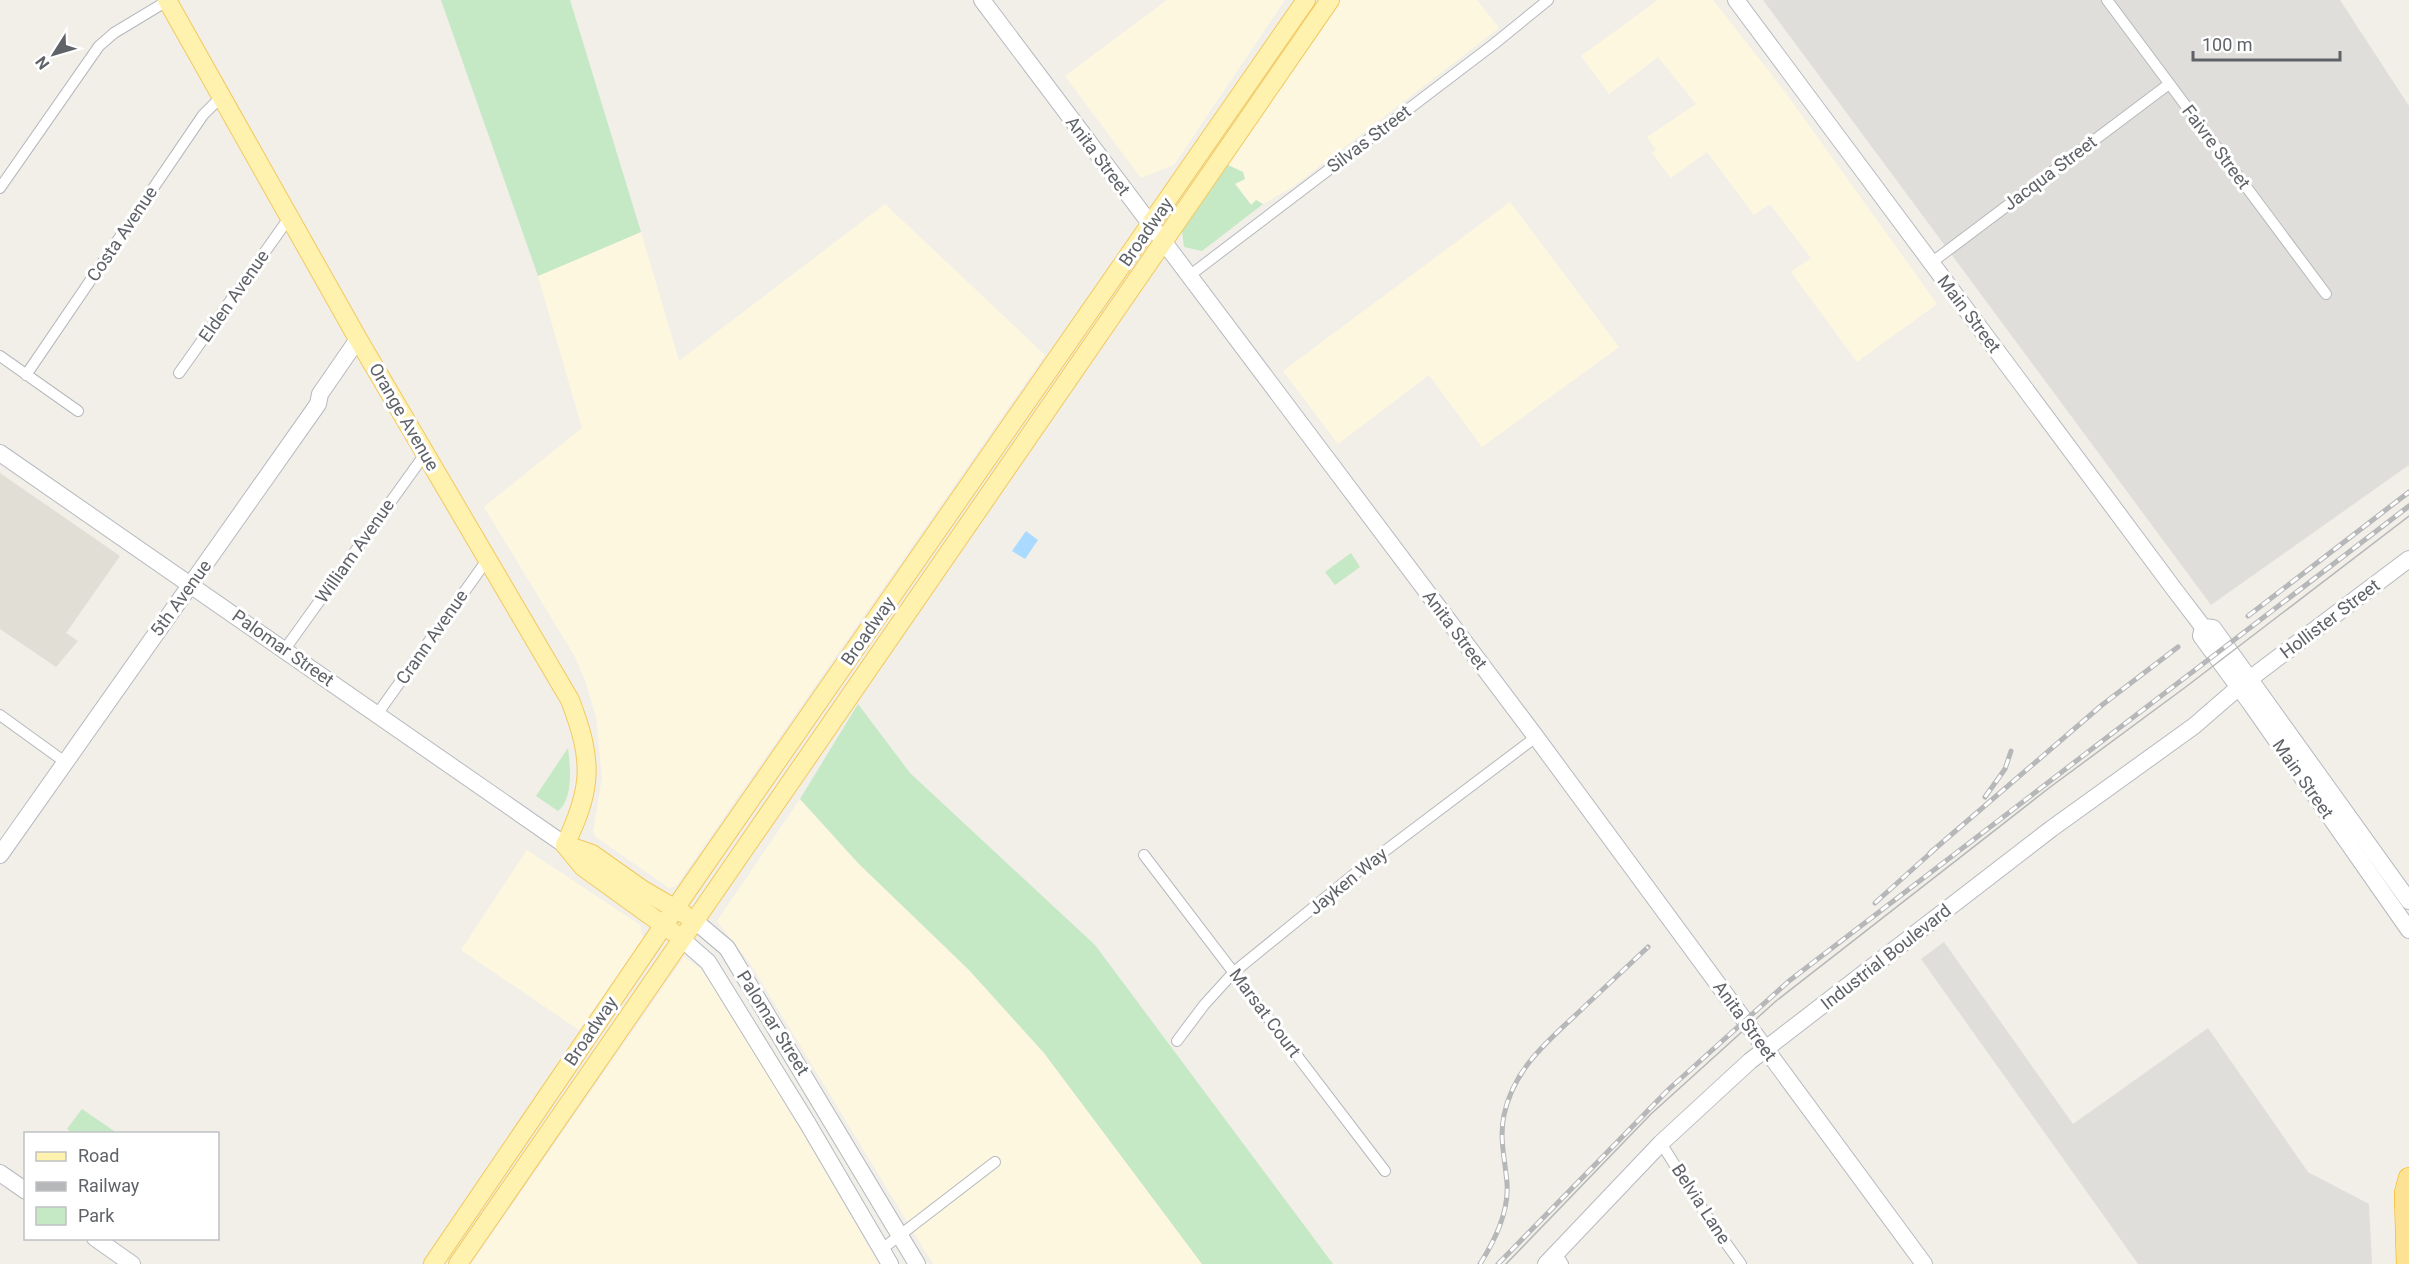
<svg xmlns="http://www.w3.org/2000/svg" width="2409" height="1264" font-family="Roboto,sans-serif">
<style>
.commercial{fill:#fef7e0}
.industrial{fill:#e0deda}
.education{fill:#e1ded6}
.green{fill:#c5e8c5}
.water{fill:#aadaff}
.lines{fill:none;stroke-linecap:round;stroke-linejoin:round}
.street-casing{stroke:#b5b8bc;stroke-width:12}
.secondary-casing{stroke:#b6babf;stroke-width:18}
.primary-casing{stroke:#f2c960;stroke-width:20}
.highway-casing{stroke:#f9ab00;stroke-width:22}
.street{stroke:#fff;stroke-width:10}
.secondary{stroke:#fff;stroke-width:16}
.primary{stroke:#fff2af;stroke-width:18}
.highway{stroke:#fde293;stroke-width:21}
.tram{stroke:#b6b7b8;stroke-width:1.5}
.rail-casing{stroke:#b6b7b8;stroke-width:5}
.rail{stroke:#fff;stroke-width:3;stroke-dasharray:9;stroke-linecap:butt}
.labels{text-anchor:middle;stroke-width:6;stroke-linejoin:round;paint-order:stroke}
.street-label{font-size:18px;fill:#5f6368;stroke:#fff}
</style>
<rect width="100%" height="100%" fill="#f1efe8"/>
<g class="commercial">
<path d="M1167,0H1285L1174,165L1141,178L1065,76Z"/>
<path d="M1341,0H1477L1499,28L1294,186L1263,204L1256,200L1252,205L1235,183L1243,172L1228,165Z"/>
<path d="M1658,0H1713L1785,92L1937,304L1857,362L1791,272L1811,258L1770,204L1754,215L1707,152L1671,178L1652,153L1656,150L1647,137L1696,104L1658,57L1609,94L1581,56Z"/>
<path d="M1510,202L1619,347L1482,447L1429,375L1338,444L1283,371Z"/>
<path d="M885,204L1045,355L676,886L669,888L596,837L593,832L602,778L596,717L585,680L574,655L484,507L582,428L538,276L641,232L679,361Z"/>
<path d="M800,799L858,863L969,970L1044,1053L1202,1264H933L750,963L717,921Z"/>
<path d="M527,850L640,925L643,939L579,1030L461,950Z"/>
<path d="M684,957L701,969L737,1021L879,1264H471Z"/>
</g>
<g class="industrial">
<path d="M1763,0H2340L2409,106V465L2211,605Z"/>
<path d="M1944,942L2073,1124L2208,1028L2308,1172L2369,1204L2372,1264H2138L1921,959Z"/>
</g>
<path class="education" d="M0,473L120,556L66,633L78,641L56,667L0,629Z"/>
<g class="green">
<path d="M441,0H570L641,232L538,276Z"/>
<path d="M1228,165L1243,172L1245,179L1235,184L1251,205L1256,200L1263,204L1202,251L1184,247L1182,231Z"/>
<path d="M1351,553L1360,567L1335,585L1325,572Z"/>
<path d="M858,704L910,773L1095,945L1333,1264H1202L1044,1053L969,970L858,863L800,799Z"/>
<path d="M568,748C570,766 574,798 558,811L536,796Z"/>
<path d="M82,1109L114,1131L112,1133H73L67,1129Z"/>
</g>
<path class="water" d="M1026,531L1038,540L1025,559L1012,551Z"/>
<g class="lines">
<defs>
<g id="street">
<path d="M2107,0L2326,294"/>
<path d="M0,188L99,46L114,33L167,1"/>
<path d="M1931,263L2169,84"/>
<path d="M1189,276L1494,44L1548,0"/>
<path d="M0,356L78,411"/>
<path d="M179,373L289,218"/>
<path d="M26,375L203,115L221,97"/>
<path d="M285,649L425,454"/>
<path d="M378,713L487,560"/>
<path d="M0,715L65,762"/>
<path d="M1144,855L1385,1171"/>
<path d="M1177,1041L1204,1005L1234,972L1357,872L1536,737"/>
<path d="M1661,1143L1710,1221L1741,1264"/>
<path d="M882,1249L995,1162"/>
<path d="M1556,1253L1563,1264"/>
</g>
<g id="secondary">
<path d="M982,0L1536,737L1924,1264"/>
<path d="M1736,0L2174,589L2203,627L2213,628L2409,901"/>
<path d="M0,453L565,845"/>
<path d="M2203,627L2201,636L2251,704L2409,930"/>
<path d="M0,855L318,404L320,394L358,339"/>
<path d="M695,921L727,948L917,1264"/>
<path d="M683,940L708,962L808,1124L890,1264"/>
<path d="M0,1173L26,1191"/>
<path d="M95,1238L132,1264"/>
<path d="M1546,1264L1661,1143L1750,1061L2051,829L2194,726L2239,687L2409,559"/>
</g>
<g id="primary">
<path d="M167,0L358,339L570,700C593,760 593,787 565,845"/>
<path d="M565,845L583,867L673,932"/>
<path d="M566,845L592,854L643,890L684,914"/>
<path d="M433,1264L685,894L1306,0"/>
<path d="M458,1264L1330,0"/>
</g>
<path id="highway" d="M2407,1264L2405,1193L2409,1178"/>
</defs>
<use href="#street" class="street-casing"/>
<use href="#secondary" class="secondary-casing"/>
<use href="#primary" class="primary-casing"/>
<use href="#highway" class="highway-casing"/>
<use href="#street" class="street"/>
<use href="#secondary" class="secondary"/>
<use href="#primary" class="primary"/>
<use href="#highway" class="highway"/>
<path class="tram" d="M1506,1264L1651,1114L1776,1001L2049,788L2187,686L2409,516"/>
<defs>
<g id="rail">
<path d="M2248,616L2409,492"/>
<path d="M1985,797L2005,769L2011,751"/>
<path d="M1930,853L2102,705L2178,647"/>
<path d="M1875,903L1935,849"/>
<path d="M1480,1264C1495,1240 1509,1212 1507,1183C1505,1159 1499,1138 1504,1115C1514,1068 1548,1041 1581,1010C1603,989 1626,968 1648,947"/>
<path d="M1498,1264L1669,1089L1789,981L2409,506"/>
</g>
</defs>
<use href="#rail" class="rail-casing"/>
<use href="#rail" class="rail"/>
</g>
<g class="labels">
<g class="street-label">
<text transform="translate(1369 139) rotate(-37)" y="6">Silvas Street</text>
<text transform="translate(2216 147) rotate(53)" y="6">Faivre Street</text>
<text transform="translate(1098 156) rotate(53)" y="6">Anita Street</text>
<text transform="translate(2050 173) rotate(-37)" y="6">Jacqua Street</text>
<text transform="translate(1146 232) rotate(-55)" y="6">Broadway</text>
<text transform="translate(122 234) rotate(-56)" y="6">Costa Avenue</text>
<text transform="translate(234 296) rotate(-55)" y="6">Elden Avenue</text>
<text transform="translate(1969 314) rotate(53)" y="6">Main Street</text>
<text transform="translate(404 417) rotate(60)" y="6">Orange Avenue</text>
<text transform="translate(355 551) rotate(-55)" y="6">William Avenue</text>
<text transform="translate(181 598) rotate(-54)" y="6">5th Avenue</text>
<text transform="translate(2330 619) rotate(-37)" y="6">Hollister Street</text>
<text transform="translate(1455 630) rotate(53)" y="6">Anita Street</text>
<text transform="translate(868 631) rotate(-55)" y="6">Broadway</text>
<text transform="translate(432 637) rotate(-55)" y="6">Crann Avenue</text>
<text transform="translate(283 648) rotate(35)" y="6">Palomar Street</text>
<text transform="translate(2303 779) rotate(55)" y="6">Main Street</text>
<text transform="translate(1348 881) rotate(-39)" y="6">Jayken Way</text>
<text transform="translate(1886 957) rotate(-38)" y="6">Industrial Boulevard</text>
<text transform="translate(1265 1013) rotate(53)" y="6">Marsat Court</text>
<text transform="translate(1745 1021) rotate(54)" y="6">Anita Street</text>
<text transform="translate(773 1023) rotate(58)" y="6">Palomar Street</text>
<text transform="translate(591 1031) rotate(-56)" y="6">Broadway</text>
<text transform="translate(1701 1204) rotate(57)" y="6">Belvia Lane</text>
</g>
</g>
<rect x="24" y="1132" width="195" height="108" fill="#ffffff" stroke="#bfc1c3" stroke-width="1.5"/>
<rect x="36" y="1152" width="30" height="9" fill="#fff2af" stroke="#bfc1c3" stroke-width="1.5"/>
<text x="78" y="1162" font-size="18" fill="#5f6368">Road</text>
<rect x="36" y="1182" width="30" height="9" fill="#b6b7b8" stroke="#bfc1c3" stroke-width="1.5"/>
<text x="78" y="1192" font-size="18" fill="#5f6368">Railway</text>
<rect x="36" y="1207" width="30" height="18" fill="#c5e8c5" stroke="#bfc1c3" stroke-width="1.5"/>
<text x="78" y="1222" font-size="18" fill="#5f6368">Park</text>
<g transform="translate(54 54) rotate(233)" stroke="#ffffff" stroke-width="4.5" paint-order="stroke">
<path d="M0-4.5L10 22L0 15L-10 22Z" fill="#5f6368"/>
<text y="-9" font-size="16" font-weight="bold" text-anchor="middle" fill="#5f6368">N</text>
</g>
<path d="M2193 51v9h147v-9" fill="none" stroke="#5f6368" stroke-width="3"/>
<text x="2202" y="51" font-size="18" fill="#5f6368" stroke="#ffffff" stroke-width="4.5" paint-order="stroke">100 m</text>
</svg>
